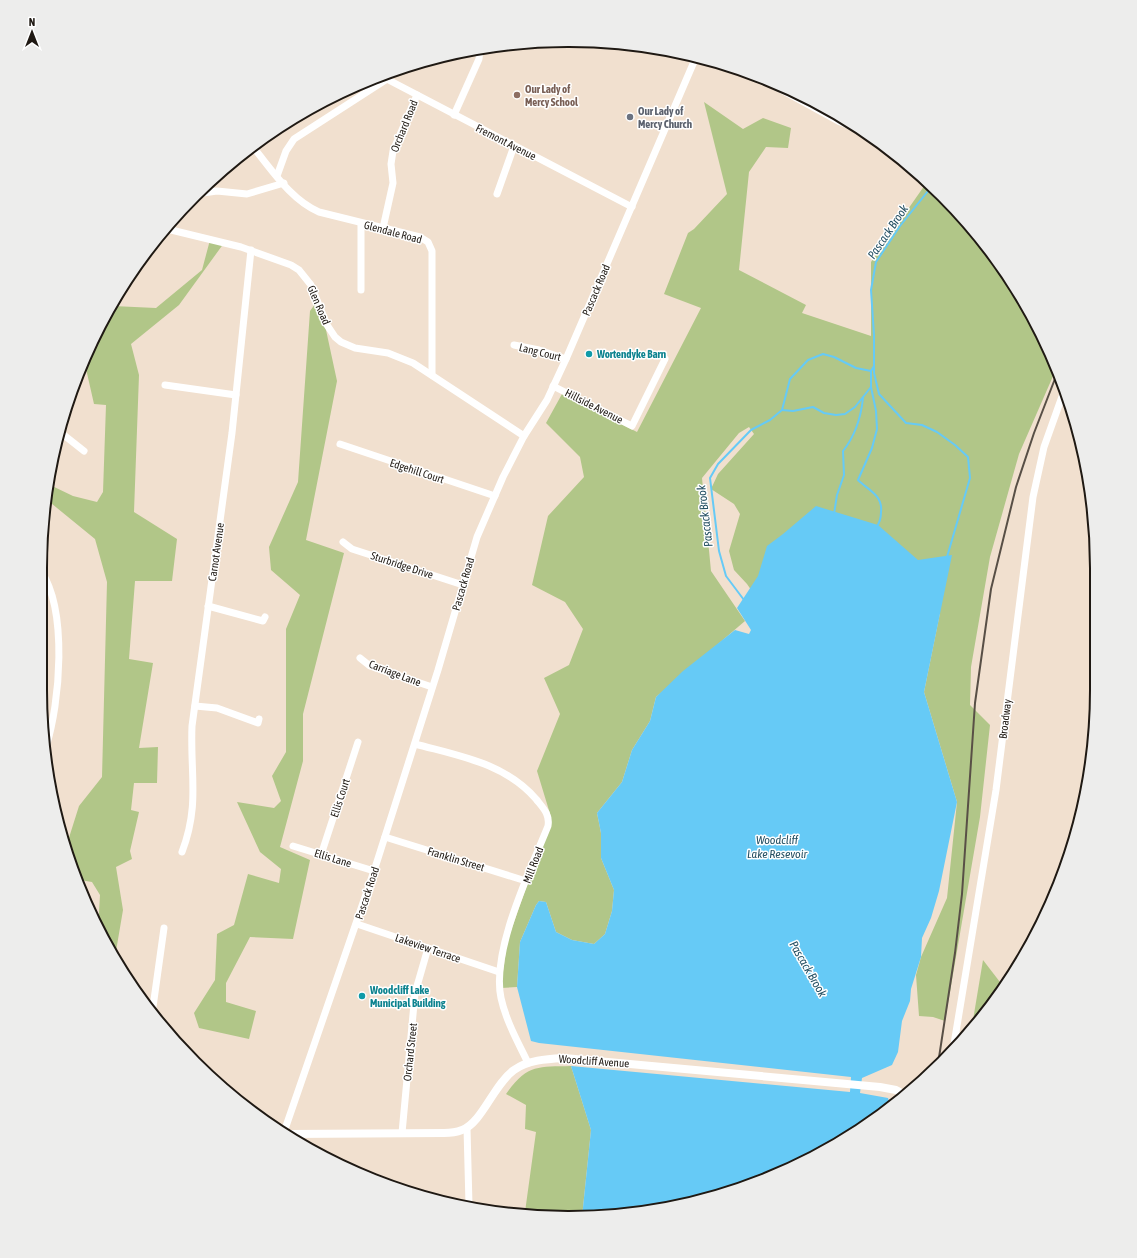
<svg xmlns="http://www.w3.org/2000/svg" width="1137" height="1258" font-family="'Asap Condensed',sans-serif">
<style>
.green{fill:#b1c688}
.water{fill:#66caf6}
.lines{fill:none;stroke-linecap:round;stroke-linejoin:round}
.stream{stroke:#66caf6;stroke-width:2}
.minor{stroke:#fff;stroke-width:7}
.major{stroke:#fff;stroke-width:8}
.rail{stroke:#584f46;stroke-width:2}
.education-dot{fill:#8d6e63;stroke:#fff;stroke-width:1.5}
.worship-dot{fill:#6b7280;stroke:#fff;stroke-width:1.5}
.culture-dot{fill:#0f9aa8;stroke:#fff;stroke-width:1.5}
.labels{text-anchor:middle;stroke-width:3;stroke-linejoin:round;paint-order:stroke}
.education-label{font-size:11px;font-weight:bold;fill:#785e54;stroke:#fff;text-anchor:start}
.worship-label{font-size:11px;font-weight:bold;fill:#5b616d;stroke:#fff;text-anchor:start}
.street-label{font-size:11px;fill:#1f1913;stroke:#fff}
.culture-label{font-size:11px;font-weight:bold;fill:#0d838f;stroke:#fff;text-anchor:start}
.water-label{font-size:12px;font-style:italic;fill:#255063;stroke:#fff}
.rim{fill:none;stroke:#1f1913;stroke-width:2}
</style>
<rect width="100%" height="100%" fill="#f1e0cf"/>
<g class="green">
<path d="M704,102L743,129L763,118L791,128L788,148L766,147L749,172L739,270L806,305L802,313L871,336V262L927,182L942,195L1008,275L1057,367L1019,454L990,557L971,667L970,705L990,725L980,817L945,1021L933,1017L919,1016L916,975L921,957L947,898L957,802L924,692L940,613H767L747,584L734,570L729,551L740,514L734,504L711,489L718,474L754,434L749,427L739,433L702,478L711,571L745,621L656,697L650,721L632,750L622,782L597,813L601,833V858L614,890L612,911L605,934L594,944L572,940L556,932L546,902L539,901L536,905L520,942L517,987L501,988L507,942L551,817L537,771L560,714L544,678L569,665L583,629L565,602L532,585L548,516L584,477L580,457L546,423L562,394L637,432L701,308L664,294L688,233L694,229L727,194Z"/>
<path d="M210,240L224,243L179,305L131,344L139,375L134,512L177,539L172,581H135L129,659L153,663L139,748L158,747L157,783H134L131,810L139,812L130,851L132,859L116,867L123,910L115,957L98,929L100,895L92,882L80,880L67,844L79,806L102,777L107,582L95,539L46,499L48,484L73,496L97,502L103,492L106,405L94,404L84,360L113,306L156,308L202,270Z"/>
<path d="M318,300L323,316L337,381L306,540L344,553L303,714V761L280,847L310,860L293,939L250,937L226,983V1002L256,1011L249,1039L199,1028L194,1013L215,980L217,934L234,925L248,874L279,883L281,869L260,852L237,802L274,808L281,801L272,776L286,752V629L300,595L271,570L269,547L298,482L310,311Z"/>
<path d="M983,960L1003,986L979,1019L973,1020Z"/>
<path d="M571,1066L591,1130L582,1217L568,1218L525,1212L536,1132L525,1129L526,1105L506,1094C527,1064 538,1067 571,1066Z"/>
</g>
<path class="water" d="M816,506L878,525L918,560L952,555L924,692L957,802L939,891L931,918L922,938L921,957L911,989L910,1001L902,1021L898,1052L892,1065L862,1078L860,1093L888,1098L891,1108L802,1164L672,1208L582,1217L591,1130L571,1066L850,1092L851,1077L539,1043L531,1041L517,987L520,942L536,905L539,901L546,902L556,932L572,940L594,944L605,934L612,911L614,890L601,858V833L597,813L622,782L632,750L650,721L656,697L683,671L735,630L749,634L751,630L737,608L758,576L767,546L783,534Z"/>
<g class="lines">
<g class="stream">
<path d="M932,186L900,226L876,262L871,290L874,335V373L879,394L906,423L922,425L937,432L955,445L968,457L970,478L947,557"/>
<path d="M871,371V387L876,411L877,429L872,448L858,480C868,490 883,495 881,512C881,518 880,523 876,527"/>
<path d="M782,410L793,411L813,407L824,413L836,415L845,414L855,407L871,387"/>
<path d="M834,514L837,495L844,475L843,451C855,436 861,417 863,398"/>
<path d="M744,600L726,576L719,551L710,478L718,464L751,430L770,420L782,410L790,379L808,360L823,354L834,357L856,368L871,371L874,366"/>
</g>
<g class="minor">
<path d="M381,76L632,207"/>
<path d="M763,78L765,81L838,121L869,134"/>
<path d="M454,115L479,59L480,49"/>
<path d="M253,147C272,170 291,200 319,212L420,237L428,242L432,251V375"/>
<path d="M277,176L286,151L294,139L387,79"/>
<path d="M196,194L217,191L247,194L284,183"/>
<path d="M497,194L514,146"/>
<path d="M383,228L393,183L391,164L393,151L417,95"/>
<path d="M167,229L241,247L291,265L299,270L311,285L327,325L335,337L341,342L355,348L388,353L413,363L524,436"/>
<path d="M361,290V223"/>
<path d="M514,345L539,350L566,359"/>
<path d="M165,385L236,395"/>
<path d="M553,386L632,426L665,359"/>
<path d="M60,432L84,451"/>
<path d="M340,444L495,496"/>
<path d="M343,542L352,549L463,585"/>
<path d="M41,571C68,611 60,703 46,747"/>
<path d="M208,606L263,621L265,617"/>
<path d="M360,658L370,666L432,687"/>
<path d="M195,706L217,708L258,723L259,719"/>
<path d="M415,744C459,756 505,763 536,799C543,808 550,814 548,826C530,871 491,951 501,998C506,1021 518,1042 528,1063"/>
<path d="M385,837L526,881"/>
<path d="M293,846L374,871"/>
<path d="M182,852C200,805 190,774 192,726L232,433L251,250"/>
<path d="M321,855L358,742"/>
<path d="M357,924L499,972"/>
<path d="M152,1014L164,928"/>
<path d="M953,1050L996,790L1033,497L1044,447L1064,391"/>
<path d="M467,1128L469,1205"/>
<path d="M284,1132L374,871L438,670L477,537L503,477L524,436L547,400L566,359L696,57"/>
<path d="M402,1133L415,993L428,948"/>
</g>
<path class="major" d="M288,1134L444,1133C450,1133 457,1132 462,1130C482,1123 494,1084 514,1070C528,1060 547,1059 564,1058L880,1087L896,1090L905,1095"/>
<path class="rail" d="M938,1064L955,953L962,894L975,703L991,589L1016,487L1034,433L1058,371"/>
</g>
<circle class="education-dot" cx="517" cy="95" r="4"/>
<circle class="worship-dot" cx="630" cy="117" r="4"/>
<g class="culture-dot">
<circle cx="589" cy="354" r="4"/>
<circle cx="362" cy="996" r="4"/>
</g>
<g class="labels">
<g class="education-label">
<text x="525" y="93">Our Lady of<tspan x="525" dy="13">Mercy School</tspan></text>
</g>
<g class="worship-label">
<text x="638" y="115">Our Lady of<tspan x="638" dy="13">Mercy Church</tspan></text>
</g>
<g class="street-label">
<text transform="translate(404 126) rotate(-68)" y="4">Orchard Road</text>
<text transform="translate(506 142) rotate(27)" y="4">Fremont Avenue</text>
<text transform="translate(393 232) rotate(15)" y="4">Glendale Road</text>
<text transform="translate(596 290) rotate(-67)" y="4">Pascack Road</text>
<text transform="translate(319 305) rotate(67)" y="4">Glen Road</text>
<text transform="translate(540 352) rotate(14)" y="4">Lang Court</text>
<text transform="translate(594 406) rotate(27)" y="4">Hillside Avenue</text>
<text transform="translate(417 471) rotate(18)" y="4">Edgehill Court</text>
<text transform="translate(216 552) rotate(-82)" y="4">Carnot Avenue</text>
<text transform="translate(402 565) rotate(18)" y="4">Sturbridge Drive</text>
<text transform="translate(463 584) rotate(-74)" y="4">Pascack Road</text>
<text transform="translate(395 673) rotate(21)" y="4">Carriage Lane</text>
<text transform="translate(1005 719) rotate(-83)" y="4">Broadway</text>
<text transform="translate(340 798) rotate(-72)" y="4">Ellis Court</text>
<text transform="translate(333 858) rotate(17)" y="4">Ellis Lane</text>
<text transform="translate(456 859) rotate(17)" y="4">Franklin Street</text>
<text transform="translate(533 865) rotate(-69)" y="4">Mill Road</text>
<text transform="translate(367 893) rotate(-72)" y="4">Pascack Road</text>
<text transform="translate(428 948) rotate(19)" y="4">Lakeview Terrace</text>
<text transform="translate(410 1052) rotate(-84)" y="4">Orchard Street</text>
<text transform="translate(594 1061) rotate(4)" y="4">Woodcliff Avenue</text>
</g>
<g class="culture-label">
<text x="597" y="358">Wortendyke Barn</text>
<text x="370" y="994">Woodcliff Lake<tspan x="370" dy="13">Municipal Building</tspan></text>
</g>
<g class="water-label">
<text transform="translate(888 232) rotate(-56)" y="4">Pascack Brook</text>
<text transform="translate(705 516) rotate(-97)" y="4">Pascack Brook</text>
<text x="777" y="844">Woodcliff<tspan x="777" dy="14">Lake Resevoir</tspan></text>
<text transform="translate(808 969) rotate(60)" y="4">Pascack Brook</text>
</g>
</g>
<path d="M0 0H1137V1258H0ZM568 47H569A521 521 0 0 1 1090 568V690A521 521 0 0 1 569 1211H568A521 521 0 0 1 47 690V568A521 521 0 0 1 568 47Z" fill="#ededec" fill-rule="evenodd"/>
<path class="rim" d="M568 47H569A521 521 0 0 1 1090 568V690A521 521 0 0 1 569 1211H568A521 521 0 0 1 47 690V568A521 521 0 0 1 568 47Z"/>
<g transform="translate(32 32)" stroke="#ffffff" stroke-width="3" paint-order="stroke">
<path d="M0-3L7 15L0 10L-7 15Z" fill="#1f1913"/>
<text y="-6" font-size="11" font-weight="bold" text-anchor="middle" fill="#1f1913">N</text>
</g>
</svg>
